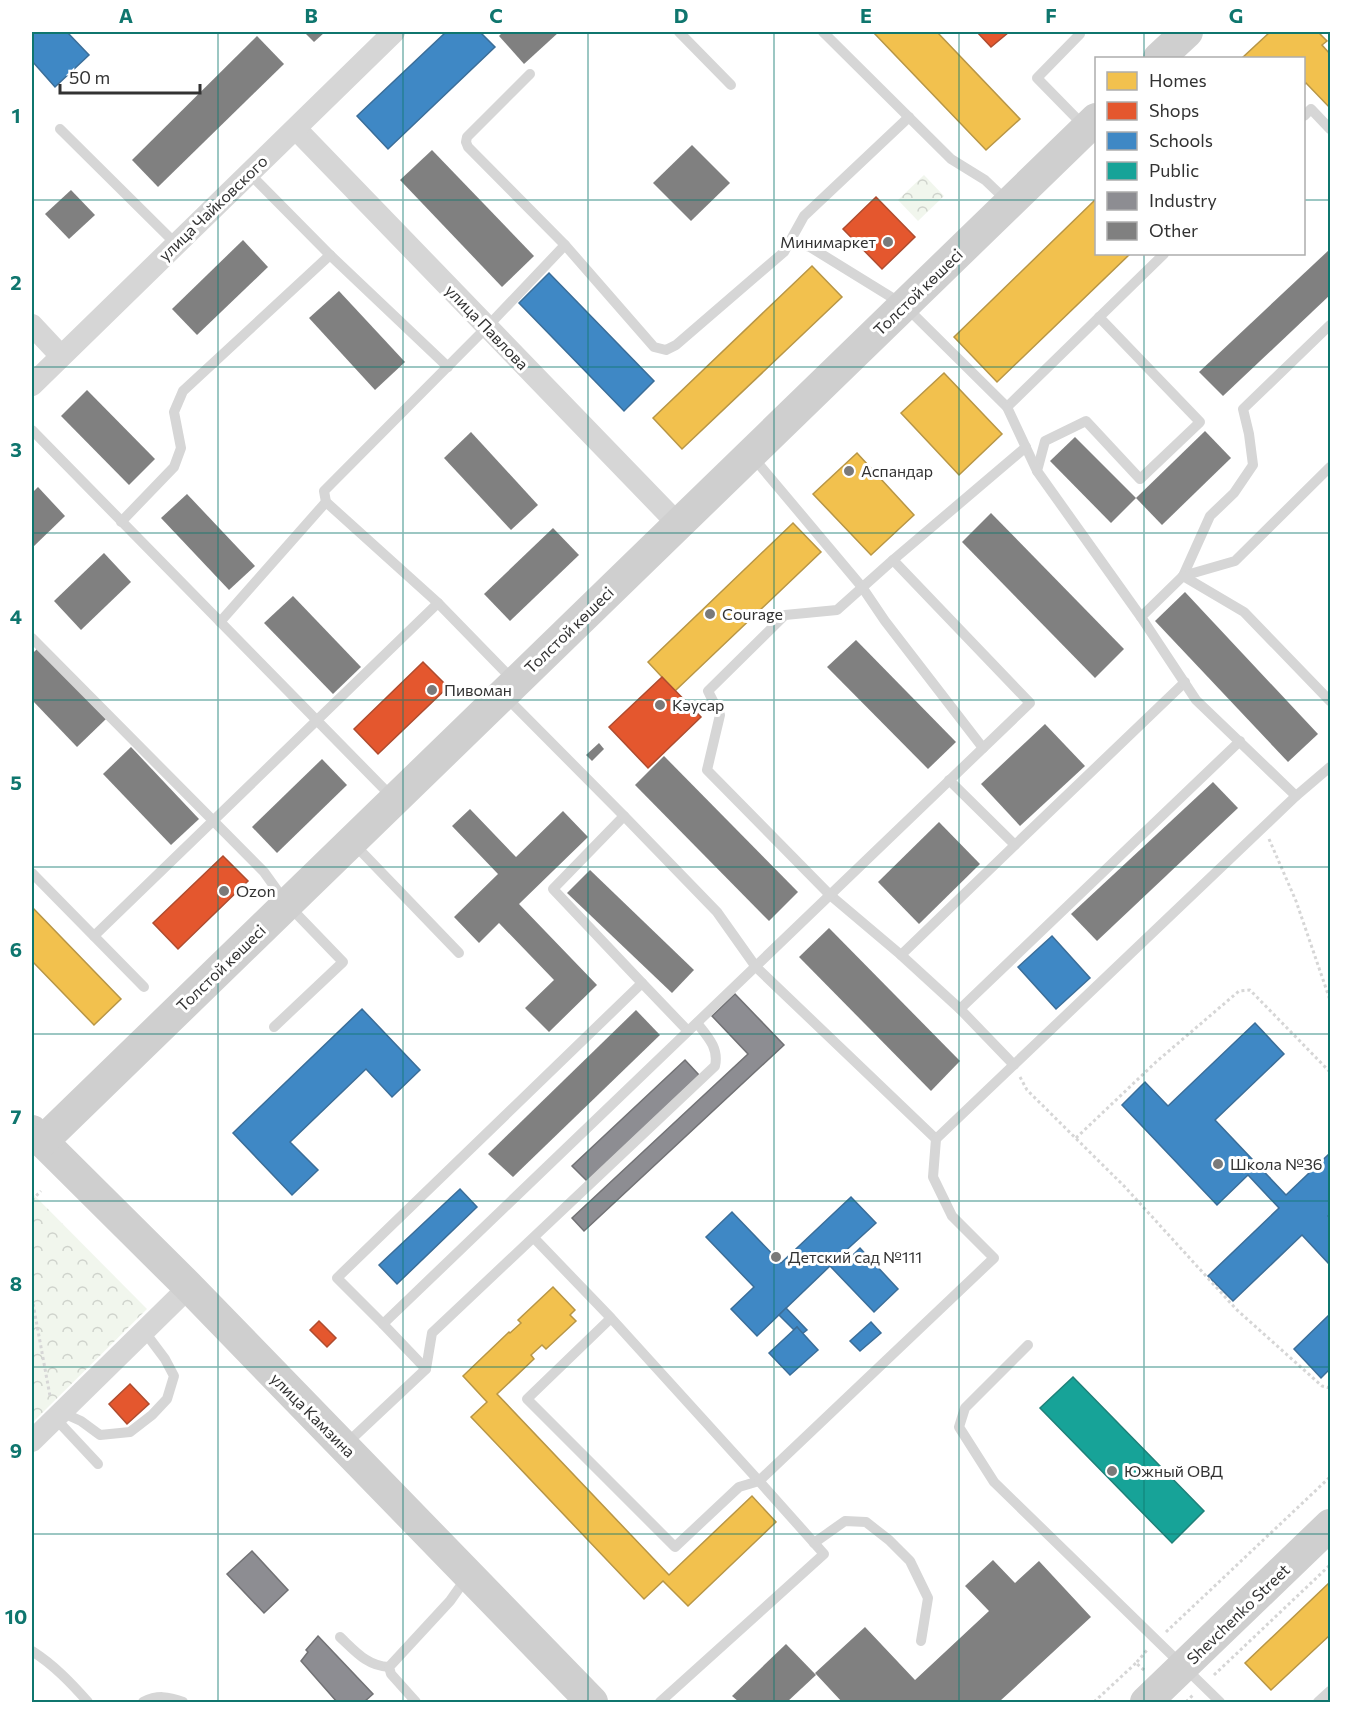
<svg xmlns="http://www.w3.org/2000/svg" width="1362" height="1734" font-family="Commissioner,sans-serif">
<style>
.park{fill:url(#park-crowns)}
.homes{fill:#f2c14e;stroke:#b89646;stroke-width:1.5}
.shops{fill:#e4572e;stroke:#af4c2f;stroke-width:1.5}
.schools{fill:#3f88c5;stroke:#3b6e99;stroke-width:1.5}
.public{fill:#17a398;stroke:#1f8179;stroke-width:1.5}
.industry{fill:#8d8d92;stroke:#727275;stroke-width:1.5}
.building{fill:#808080}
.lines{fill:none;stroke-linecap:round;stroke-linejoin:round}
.path{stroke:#d6d6d6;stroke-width:3;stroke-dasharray:3 3;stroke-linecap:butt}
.lane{stroke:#d6d6d6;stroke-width:10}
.street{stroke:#d6d6d6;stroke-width:22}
.secondary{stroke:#cfcfcf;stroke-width:32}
.grid{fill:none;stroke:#0f766e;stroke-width:1.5;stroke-opacity:0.55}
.poi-dot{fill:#7a7a7a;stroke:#fff;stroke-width:2}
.labels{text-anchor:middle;stroke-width:6;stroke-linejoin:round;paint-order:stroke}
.street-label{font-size:16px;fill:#323232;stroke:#fff}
.poi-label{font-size:16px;fill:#323232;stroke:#fff;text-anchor:start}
.neatline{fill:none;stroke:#0f766e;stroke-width:2}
.grid-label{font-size:20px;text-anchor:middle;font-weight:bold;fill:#0f766e}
</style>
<defs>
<pattern id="park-crowns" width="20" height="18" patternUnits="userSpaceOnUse" patternTransform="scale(1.5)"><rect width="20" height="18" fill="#f1f6ed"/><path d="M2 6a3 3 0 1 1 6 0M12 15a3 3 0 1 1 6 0" fill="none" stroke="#cfd3cc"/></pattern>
</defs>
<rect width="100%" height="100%" fill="#fff"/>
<g class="park">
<path d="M924,175L944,196L918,221L898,200Z"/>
<path d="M32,1193L147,1309L32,1423Z"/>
</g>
<g class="homes">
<path d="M873,32H937L1020,119L986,150Z"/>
<path d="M1270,32H1318L1327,41L1322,45L1330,54V108L1306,83L1304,85V58H1242Z"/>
<path d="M1096,199V254H1130L997,382L954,337Z"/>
<path d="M812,266L842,297L682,449L653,418Z"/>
<path d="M944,373L1002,434L959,475L901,413Z"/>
<path d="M857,453L914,515L871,555L813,494Z"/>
<path d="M793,523L821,552L675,691L648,662Z"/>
<path d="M32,907L121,999L94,1025L32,961Z"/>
<path d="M553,1287L575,1310L570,1315L576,1321L546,1349L542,1345L531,1355L534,1359L497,1394L669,1575L752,1496L776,1522L688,1606L663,1581L644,1599L471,1417L487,1402L463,1376L509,1332L510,1333L521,1323L518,1320Z"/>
<path d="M1330,1582V1635L1271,1690L1245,1663Z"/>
</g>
<g class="shops">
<path d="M977,32H1009L991,47Z"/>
<path d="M876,197L915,237L882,269L843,229Z"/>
<path d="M423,662L448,687L378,754L354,729Z"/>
<path d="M662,677L701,717L648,768L609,727Z"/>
<path d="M223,856L248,881L178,949L153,923Z"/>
<path d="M319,1321L336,1338L327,1347L310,1330Z"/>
<path d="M130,1384L149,1404L127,1424L109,1404Z"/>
</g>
<g class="schools">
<path d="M32,32H67L89,55L55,87L32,61Z"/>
<path d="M446,32H480L495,47L388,149L357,116Z"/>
<path d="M549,273L654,381L624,411L519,303Z"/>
<path d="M1052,936L1090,978L1056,1009L1018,967Z"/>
<path d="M362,1009L420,1070L392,1097L366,1069L290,1142L318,1170L292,1195L233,1133Z"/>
<path d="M1255,1023L1284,1054L1215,1120L1286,1195L1330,1153V1214L1328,1216L1330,1218V1265L1302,1235L1233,1301L1208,1276L1279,1208L1248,1175L1217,1205L1122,1105L1145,1082L1168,1106Z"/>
<path d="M460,1189L477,1207L397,1284L379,1265Z"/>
<path d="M851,1197L876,1223L841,1255L847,1261L860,1248L898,1289L874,1312L830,1266L757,1336L731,1309L754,1287L706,1237L732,1212L781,1263Z"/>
<path d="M786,1308L807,1330L802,1334L797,1327L794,1330L779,1315Z"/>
<path d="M1330,1314V1369L1321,1378L1294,1349Z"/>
<path d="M871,1322L881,1333L860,1351L850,1341Z"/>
<path d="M797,1327L818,1350L790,1375L769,1353Z"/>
</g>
<path class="public" d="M1073,1377L1204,1511L1172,1543L1040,1408Z"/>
<g class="industry">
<path d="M735,994L784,1045L584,1231L572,1218L748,1054L712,1016Z"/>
<path d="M685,1060L699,1075L587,1181L572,1166Z"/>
<path d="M252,1551L288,1590L264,1613L227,1574Z"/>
<path d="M318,1636L373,1694L364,1702H337L301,1661L308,1652L306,1650Z"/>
</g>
<g class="building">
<path d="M304,32H325L314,42Z"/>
<path d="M503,32H559L524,64L499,36Z"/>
<path d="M257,36L284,64L158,187L132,160Z"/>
<path d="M692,145L730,183L691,221L653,183Z"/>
<path d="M432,150L534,256L502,287L400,180Z"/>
<path d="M71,190L95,215L69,239L45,214Z"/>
<path d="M243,240L268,267L197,335L172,309Z"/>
<path d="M1330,249V295L1223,396L1199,372Z"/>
<path d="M339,291L405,362L375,390L309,318Z"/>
<path d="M87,390L155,459L129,485L61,416Z"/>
<path d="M1205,431L1231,458L1162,525L1136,498Z"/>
<path d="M471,432L538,505L511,530L444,458Z"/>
<path d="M1075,437L1136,498L1111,523L1050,461Z"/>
<path d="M38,487L65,516L32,548V493Z"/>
<path d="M187,494L255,566L229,590L161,518Z"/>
<path d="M991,513L1124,649L1095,678L962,542Z"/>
<path d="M553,528L579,555L510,621L484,594Z"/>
<path d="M104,553L131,582L81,630L54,601Z"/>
<path d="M1185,592L1318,734L1288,762L1155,621Z"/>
<path d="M293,596L361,667L333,694L264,623Z"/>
<path d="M856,640L956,742L928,769L827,667Z"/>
<path d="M38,648L106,719L77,747L32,700V654Z"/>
<path d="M1045,724L1085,766L1020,826L981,784Z"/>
<path d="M599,743L604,749L592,761L586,755Z"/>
<path d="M131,747L199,819L171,845L103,774Z"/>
<path d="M664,756L798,892L769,921L635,785Z"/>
<path d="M322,759L347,785L277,853L252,827Z"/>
<path d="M1213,782L1238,808L1097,941L1071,914Z"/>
<path d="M470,809L516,857L563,811L588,837L519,904L597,985L549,1032L525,1008L554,980L499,923L479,943L454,917L498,874L452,826Z"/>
<path d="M939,822L980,864L919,924L878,882Z"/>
<path d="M590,870L694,970L672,993L567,893Z"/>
<path d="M829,928L960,1061L931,1091L799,957Z"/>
<path d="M636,1010L660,1035L513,1177L488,1154Z"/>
<path d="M993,1560L1015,1583L1039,1561L1091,1617L1000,1701L1001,1702H842L815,1673L865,1627L915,1680L989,1611L965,1586Z"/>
<path d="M786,1644L816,1675L787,1702H739L732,1696Z"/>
</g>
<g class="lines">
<g class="path">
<path d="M1269,839L1296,901L1330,1000"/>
<path d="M1020,1077L1027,1090L1125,1187L1236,1309L1322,1386L1330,1388"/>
<path d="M1076,1138L1156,1062L1239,991L1250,990L1330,1072"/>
<path d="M32,1200L41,1191"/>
<path d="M32,1298L50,1396"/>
<path d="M1166,1632L1330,1477"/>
<path d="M1144,1670L1136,1663L1148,1649"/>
<path d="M1214,1675L1330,1565"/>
<path d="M1094,1702L1136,1663"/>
<path d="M1186,1702L1194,1694"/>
</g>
<g class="lane">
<path d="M679,32L731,85"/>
<path d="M823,32L951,159L985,180L1007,201"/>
<path d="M1080,34L1037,78L1084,126"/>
<path d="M530,74L467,137L466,142L468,147L565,245L654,347L666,350L676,345L784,252L804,216L909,117"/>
<path d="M1304,116L1311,109L1330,129"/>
<path d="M60,129L176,244"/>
<path d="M249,173L330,255L448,367"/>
<path d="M791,242L810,247L904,305L1007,407L1164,254"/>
<path d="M1099,317L1200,422L1140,479L1086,421L1045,441L1037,471L1141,617"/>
<path d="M1007,407L1037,471"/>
<path d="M32,430L392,797"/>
<path d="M752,456L862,587L885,621L983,748"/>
<path d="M121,522L174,467L181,448L174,412L183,391L330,255"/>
<path d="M893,560L837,610L785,615L708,691L720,715L707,770L830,895L901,955L1015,845L949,780"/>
<path d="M1183,576L1210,516L1234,493L1253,465L1249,434L1243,409L1330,325"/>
<path d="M1183,576L1235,561L1330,467"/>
<path d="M220,622L326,502"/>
<path d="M32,638L264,872L287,904L343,962L274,1027"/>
<path d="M513,680L438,603L326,502L324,491L487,327L565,245"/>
<path d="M504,695L624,816L553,889L642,983"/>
<path d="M1296,796L1330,767"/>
<path d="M624,816L717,912L756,967L936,1139"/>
<path d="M354,844L459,953"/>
<path d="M1015,845L1185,682"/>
<path d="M32,873L144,987"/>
<path d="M94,936L438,603"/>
<path d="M901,955L960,1009"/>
<path d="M1014,1065L960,1009L1240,741"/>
<path d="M534,1238L611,1318L527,1399L675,1547L739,1487L759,1481L611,1318"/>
<path d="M383,1324L337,1278L642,983L688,1031"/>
<path d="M1028,1345L965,1408L959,1427L994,1482L1220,1702"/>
<path d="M426,1369L432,1333L715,1066C719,1048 708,1037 697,1023"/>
<path d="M61,1412L81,1421L100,1435L130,1432L152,1415L167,1399L174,1376L165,1359L144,1331"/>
<path d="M55,1418L98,1464"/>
<path d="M345,1445L426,1369L383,1324L1030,703L893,560L1026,447"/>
<path d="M814,1543L845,1521L866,1522L889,1540L910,1561L928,1598L921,1641"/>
<path d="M340,1637C355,1651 367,1666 389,1667"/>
<path d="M32,1651C54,1665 71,1683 88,1702"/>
<path d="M143,1702C157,1695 168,1696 183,1702"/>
<path d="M416,1702L391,1674L389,1667L450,1601L467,1577"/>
<path d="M660,1702L824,1554L759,1481L994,1258L952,1216L933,1177L936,1139L1296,796L1196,700L1141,617L1183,576L1244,612L1330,701"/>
<path d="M1318,1702L1330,1691"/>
</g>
<g class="street">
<path d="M296,129L678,524"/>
<path d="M32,325L61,356"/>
<path d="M32,385L394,32"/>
<path d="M32,1441L189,1287"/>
</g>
<g class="secondary">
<path d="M1159,58L1187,32"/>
<path d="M32,1131L189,1287L592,1702"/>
<path d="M43,1141L1096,119"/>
<path d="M1146,1702L1330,1525"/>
</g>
</g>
<path class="grid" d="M218,32V1702M403,32V1702M588,32V1702M774,32V1702M959,32V1702M1144,32V58M32,200H1096M1304,200H1330M1144,254V1702M32,367H1330M32,533H1330M32,700H1330M32,867H1330M32,1034H1330M32,1201H1330M32,1367H1330M32,1534H1330"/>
<g class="poi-dot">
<circle cx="888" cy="242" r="6"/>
<circle cx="849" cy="471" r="6"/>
<circle cx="710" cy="614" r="6"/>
<circle cx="432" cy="690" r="6"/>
<circle cx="660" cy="705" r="6"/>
<circle cx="224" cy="891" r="6"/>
<circle cx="1218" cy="1164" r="6"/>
<circle cx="776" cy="1257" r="6"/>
<circle cx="1112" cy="1471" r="6"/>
</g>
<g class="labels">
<g class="street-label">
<text transform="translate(213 208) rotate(-44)" y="6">улица Чайковского</text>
<text transform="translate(918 292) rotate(-44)" y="6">Толстой көшесі</text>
<text transform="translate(487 327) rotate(46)" y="6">улица Павлова</text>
<text transform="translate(569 630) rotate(-44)" y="6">Толстой көшесі</text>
<text transform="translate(221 968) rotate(-44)" y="6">Толстой көшесі</text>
<text transform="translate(313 1415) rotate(45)" y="6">улица Камзина</text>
<text transform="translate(1238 1614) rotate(-44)" y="6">Shevchenko Street</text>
</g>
<g class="poi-label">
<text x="876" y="248" text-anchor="end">Минимаркет</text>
<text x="861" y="477">Аспандар</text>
<text x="722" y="620">Courage</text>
<text x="444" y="696">Пивоман</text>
<text x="672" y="711">Кәусар</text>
<text x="236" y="897">Ozon</text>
<text x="1230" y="1170">Школа №36</text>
<text x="788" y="1263">Детский сад №111</text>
<text x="1124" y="1477">Южный ОВД</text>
</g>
</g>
<rect width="1362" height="1734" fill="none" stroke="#ffffff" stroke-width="66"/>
<rect x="1095" y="57" width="210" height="198" fill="#ffffff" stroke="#adadad" stroke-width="1.5"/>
<rect x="1107" y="72" width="30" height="18" fill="#f2c14e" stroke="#adadad" stroke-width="1.5"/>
<text x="1149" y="87" font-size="18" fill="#323232">Homes</text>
<rect x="1107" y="102" width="30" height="18" fill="#e4572e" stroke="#adadad" stroke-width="1.5"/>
<text x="1149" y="117" font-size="18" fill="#323232">Shops</text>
<rect x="1107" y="132" width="30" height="18" fill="#3f88c5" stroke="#adadad" stroke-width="1.5"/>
<text x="1149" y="147" font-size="18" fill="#323232">Schools</text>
<rect x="1107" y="162" width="30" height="18" fill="#17a398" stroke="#adadad" stroke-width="1.5"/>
<text x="1149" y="177" font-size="18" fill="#323232">Public</text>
<rect x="1107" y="192" width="30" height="18" fill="#8d8d92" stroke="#adadad" stroke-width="1.5"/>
<text x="1149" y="207" font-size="18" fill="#323232">Industry</text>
<rect x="1107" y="222" width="30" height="18" fill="#808080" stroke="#adadad" stroke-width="1.5"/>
<text x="1149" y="237" font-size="18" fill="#323232">Other</text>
<path d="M60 84v9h140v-9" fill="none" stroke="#323232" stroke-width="3"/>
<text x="69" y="84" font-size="18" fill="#323232" stroke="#ffffff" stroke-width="4.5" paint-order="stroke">50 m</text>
<rect x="33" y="33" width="1296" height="1668" class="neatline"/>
<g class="grid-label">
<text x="126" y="23">A</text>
<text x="311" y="23">B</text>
<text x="496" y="23">C</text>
<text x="681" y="23">D</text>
<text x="866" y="23">E</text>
<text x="1051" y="23">F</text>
<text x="1236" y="23">G</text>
<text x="16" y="123">1</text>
<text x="16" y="290">2</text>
<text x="16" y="457">3</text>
<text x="16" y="624">4</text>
<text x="16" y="790">5</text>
<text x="16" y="957">6</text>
<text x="16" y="1124">7</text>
<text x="16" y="1291">8</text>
<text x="16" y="1458">9</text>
<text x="16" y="1624">10</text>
</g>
</svg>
